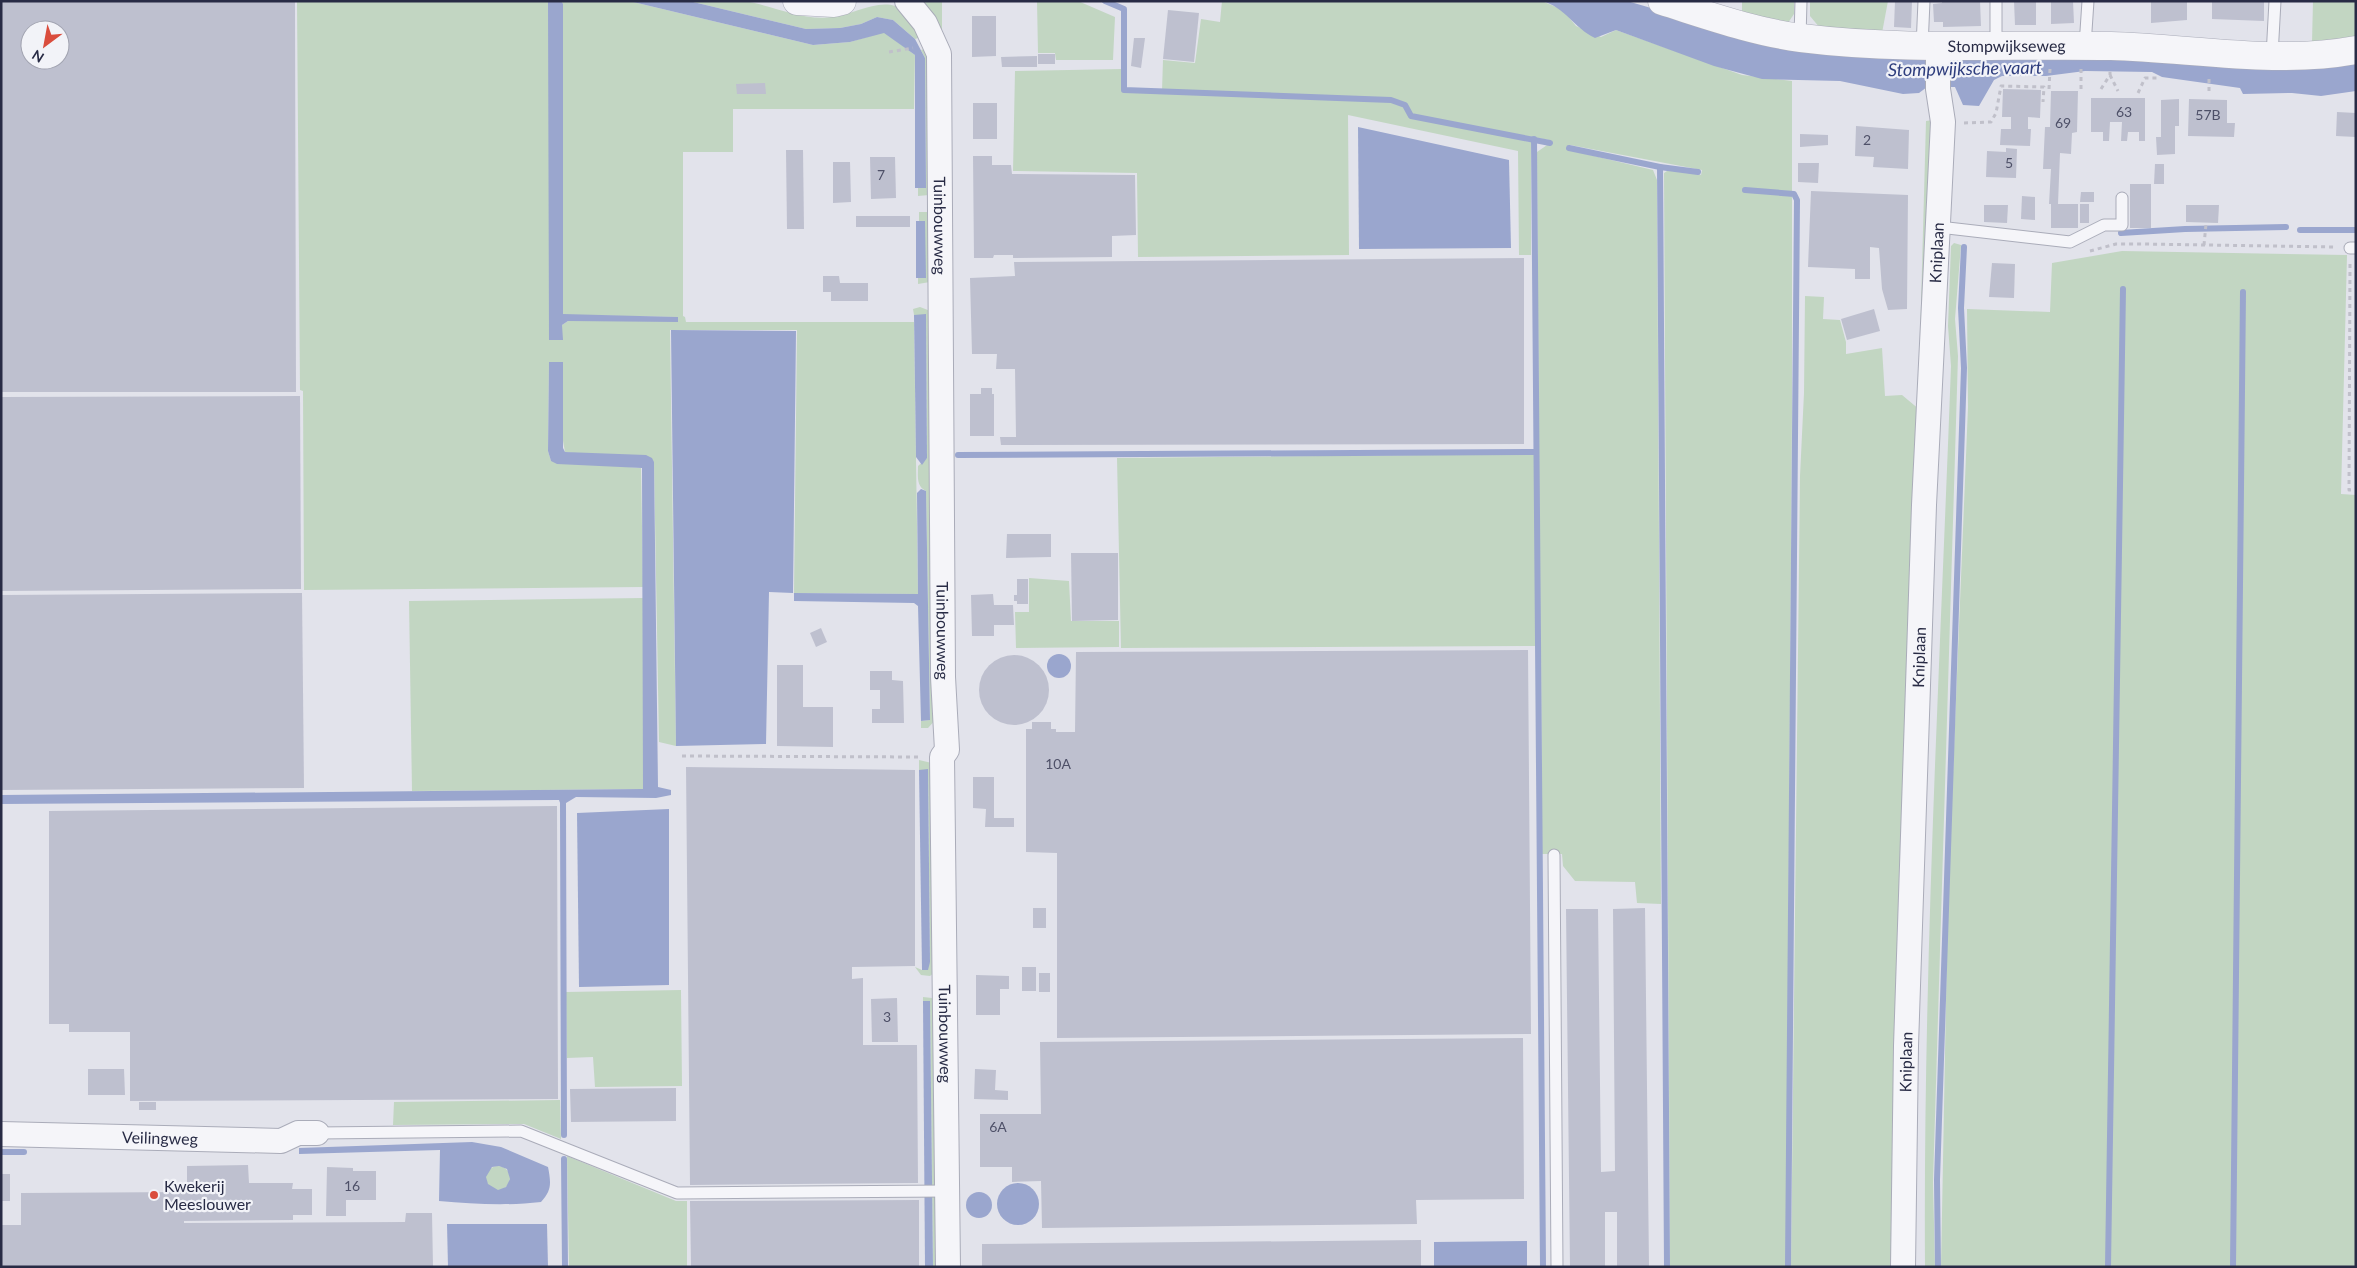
<svg xmlns="http://www.w3.org/2000/svg" width="2357" height="1268" font-family="Lato,sans-serif">
<style>
.green{fill:#c2d6c2}
.water{fill:#9aa6ce;fill-rule:evenodd}
.lines{fill:none;stroke-linecap:round;stroke-linejoin:round}
.stream{stroke:#9aa6ce;stroke-width:6}
.building{fill:#bec0cf;fill-rule:evenodd}
.service-casing{stroke:#aaacb9;stroke-width:13}
.minor-casing{stroke:#aaacb9;stroke-width:26}
.tertiary-casing{stroke:#aaacb9;stroke-width:29}
.path{stroke:#c0c0ca;stroke-width:3;stroke-dasharray:4 4;stroke-linecap:butt}
.service{stroke:#f5f5f9;stroke-width:11}
.minor{stroke:#f5f5f9;stroke-width:24}
.tertiary{stroke:#f5f5f9;stroke-width:28}
.poi-dot{fill:#da4d3d;stroke:#f2f3f8;stroke-width:2}
.labels{text-anchor:middle;stroke-width:4.5;stroke-linejoin:round;paint-order:stroke}
.number-label{font-size:14px;fill:#4e5068}
.street-label{font-size:16px;fill:#282b45;stroke:#f2f3f8}
.poi-label{font-size:16px;fill:#282b45;stroke:#f2f3f8;text-anchor:start}
.water-label{font-size:18px;font-style:italic;fill:#2e3d7d;stroke:#f2f3f8}
</style>
<rect width="100%" height="100%" fill="#e2e3eb"/>
<g class="green">
<path d="M297,1H548L562,325L568,321H678V317L563,315V5L561,1H629L813,45L850,42L884,32L915,55L914,109H733V152H683V316L685,317L686,322H914L918,594L794,593L797,330H670L676,746L659,742L654,462L565,452L549,362L548,451L551,461L641,468L643,587L304,590L303,391L300,390Z"/>
<path d="M689,1C707,1 725,0 743,1C773,5 801,21 832,17C853,15 875,0 895,6C908,10 916,25 924,36L915,39L893,20L877,17L861,24L840,28L806,29Z"/>
<path d="M920,1H942V44Z"/>
<path d="M1037,1H1078L1115,17L1113,60H1056L1055,53H1038Z"/>
<path d="M1222,1H1542L1563,10L1576,26L1601,37L1616,30L1742,75L1792,81V411L1786,1267H1670L1664,173L1670,169L1701,175L1702,170L1570,145L1569,150L1653,170L1657,180L1661,904L1637,903L1635,882L1575,881L1563,866L1562,854H1542L1541,646L1121,648L1117,458L1539,454L1537,152L1550,143L1549,140L1423,118L1531,142V255H1519L1518,151L1348,115L1349,255L1138,257L1137,173L1013,171L1015,71L1122,69L1124,90L1162,91L1163,60L1195,63L1201,19L1220,22Z"/>
<path d="M1742,1H1794V14L1788,23L1742,12Z"/>
<path d="M1810,1H1888L1882,33L1820,28L1810,16Z"/>
<path d="M2313,1H2356V36L2312,42Z"/>
<path d="M928,48L929,195L918,196V188H926L925,58L921,50Z"/>
<path d="M1933,120L1919,378L1926,121Z"/>
<path d="M919,212H929L930,282L918,284V278H925V221H919Z"/>
<path d="M1954,243L1961,245L1955,319L1958,356L1933,1182L1935,1267H1925C1923,966 1940,666 1951,366L1948,326L1951,246Z"/>
<path d="M2122,251L2347,255L2341,494L2356,495V1267H1941L1948,895L1968,407L1967,309L2050,312L2052,263Z"/>
<path d="M1805,296L1824,297L1823,319L1840,320L1846,342V354L1882,348L1885,396L1902,395L1920,410L1898,1267H1791L1800,476L1804,393Z"/>
<path d="M920,307L933,312L937,718L928,728H921V721L930,720L926,491C916,486 918,476 918,466L927,458L926,315H914L913,309Z"/>
<path d="M1029,578L1069,581L1071,621H1119V647L1016,648L1015,612H1029Z"/>
<path d="M643,598V789L412,791L409,601Z"/>
<path d="M919,760L936,764L935,972L930,976L921,975L915,967L922,970L930,962L928,770H919Z"/>
<path d="M681,990L682,1086L595,1087L593,1057L567,1058L566,992Z"/>
<path d="M923,997L932,998L940,1005L941,1267H933L930,1001H923Z"/>
<path d="M560,1100L561,1139L524,1124L393,1125L394,1102Z"/>
<path d="M567,1156L676,1201H687V1267H569Z"/>
<circle cx="498" cy="1178" r="12"/>
</g>
<g class="water">
<path d="M548,1H561L563,4V314L678,317V322L568,321L562,325L563,340H549Z"/>
<path d="M629,1H689L806,29L840,28L861,24L877,17L893,20L915,39L925,58L926,188H915V55L884,33L850,42L813,45Z"/>
<path d="M1542,1H1627L1761,40L1926,59L1947,66L1954,60L2356,59V91L2321,96L2292,93L2243,94L2240,88L2162,77L2152,72L2085,71L2046,76H2002L1994,80L1979,106L1963,105L1955,87H1927L1919,93L1903,94L1840,81L1762,79L1714,66L1616,30L1595,38C1574,28 1565,7 1542,1Z"/>
<path d="M1358,127L1509,160L1511,248L1359,249Z"/>
<path d="M916,221H925L926,278H916Z"/>
<path d="M926,314L927,458L922,465L916,457L914,315Z"/>
<path d="M671,330L796,331L793,593L769,592L766,744L676,746Z"/>
<path d="M549,362H563V448L565,452L646,455L652,458L654,462L658,787L671,790V795L656,798L576,797L566,803L563,811L559,800L1,804V795L643,789L642,468L557,464L551,461L548,451Z"/>
<path d="M921,489L926,491L930,720L921,721L918,606L914,603L794,601V593L918,594L917,493Z"/>
<circle cx="1059" cy="666" r="12"/>
<path d="M928,769L930,962L928,970H922L919,770Z"/>
<path d="M669,809V985L579,987L577,813Z"/>
<path d="M923,1001H930L933,1267H925Z"/>
<path d="M472,1142L501,1147L548,1167C551,1183 552,1190 541,1202C507,1206 473,1204 439,1201L440,1150L299,1154V1148ZM499,1166L507,1169L510,1179L506,1187L498,1190L488,1184L486,1177L492,1167Z"/>
<circle cx="1018" cy="1204" r="21"/>
<circle cx="979" cy="1205" r="13"/>
<path d="M447,1224H547L548,1267H448Z"/>
<path d="M1527,1241V1267H1434V1242Z"/>
</g>
<g class="lines">
<g class="stream">
<path d="M1105,1L1124,9V90L1391,100L1405,105L1411,116L1550,143"/>
<path d="M1534,139L1543,1267"/>
<path d="M1569,148L1660,167L1698,172"/>
<path d="M1660,167L1667,1267"/>
<path d="M1745,190L1794,194L1797,200L1788,1267"/>
<path d="M2300,230H2356"/>
<path d="M2121,233L2185,229L2286,227"/>
<path d="M958,455L1536,452"/>
<path d="M563,804L564,1135"/>
<path d="M1,1152H24"/>
<path d="M564,1159L565,1267"/>
<path d="M1938,1267L1937,1180L1964,368L1961,308L1964,247"/>
<path d="M2108,1267L2123,289"/>
<path d="M2233,1267L2243,292"/>
</g>
</g>
<g class="building">
<path d="M1,1H295L296,392H1ZM30,30H60V60H30Z"/>
<path d="M1895,1H1912L1911,28L1894,27Z"/>
<path d="M1942,1H1980L1981,26L1943,27V22H1934L1933,4L1942,3Z"/>
<path d="M2014,1H2036V25H2015Z"/>
<path d="M2051,1H2073L2074,23L2051,24Z"/>
<path d="M2151,1H2187V20L2151,23Z"/>
<path d="M2212,1H2264V21L2212,19Z"/>
<path d="M1168,10L1199,13L1194,62L1163,59Z"/>
<path d="M972,16H996V56L972,57Z"/>
<path d="M1134,38H1145L1141,68L1131,66Z"/>
<rect x="1038" y="54" width="17" height="10"/>
<path d="M1037,56V67H1002L1001,57Z"/>
<path d="M765,83L766,94H737L736,84Z"/>
<path d="M2003,89L2041,90L2040,118L2028,117V129H2031L2030,146L2000,145L2001,129H2011V117H2002Z"/>
<path d="M2051,91H2078L2077,132L2072,133L2071,154L2060,153L2058,204H2078V228H2051V204H2049L2051,169H2043L2045,127H2050Z"/>
<path d="M2091,98H2145V141H2139V132H2128L2127,141H2121L2122,122H2110L2109,141H2103V132H2091Z"/>
<path d="M2179,99V126H2175V154L2157,155L2156,137H2161V100Z"/>
<path d="M2189,99L2227,100V123H2235L2234,137L2188,136Z"/>
<rect x="973" y="103" width="24" height="36"/>
<path d="M2337,112L2356,113V137L2336,136Z"/>
<path d="M1856,126L1909,130L1908,169L1873,167L1874,157L1855,156Z"/>
<path d="M1800,134L1828,135V145L1800,147Z"/>
<path d="M2006,148L2017,149L2016,178L1986,177L1987,151L2006,152Z"/>
<path d="M786,150H803L804,229H787Z"/>
<path d="M973,156H992V165H1011L1012,174L1135,175L1136,235L1112,236V257L1013,258V255H994L993,258H974Z"/>
<path d="M870,157H895L896,198L871,199Z"/>
<path d="M833,162H850L851,202L833,203Z"/>
<path d="M1798,163H1819L1818,183L1798,182Z"/>
<path d="M2155,164H2164V184H2154Z"/>
<rect x="2130" y="184" width="21" height="44"/>
<path d="M1811,191L1908,195L1907,309L1888,310L1882,289L1879,248L1870,247V279H1855V269L1808,267Z"/>
<path d="M2081,192H2094V202H2080Z"/>
<path d="M2022,196L2035,197V220L2021,219Z"/>
<rect x="2080" y="204" width="9" height="19"/>
<path d="M1984,205H2008L2007,223L1984,222Z"/>
<path d="M2186,205H2219L2218,223L2186,222Z"/>
<rect x="856" y="216" width="54" height="11"/>
<path d="M1524,258V444L1001,445L1000,437H1016L1015,369H996L997,354H972L970,278L1015,276L1014,262Z"/>
<path d="M1992,263L2015,264L2014,298L1989,297Z"/>
<path d="M823,276H839L840,283H868V301H831V292H823Z"/>
<path d="M1874,309L1880,331L1847,340L1841,319Z"/>
<path d="M981,388H992V394H994V436H970V394H981Z"/>
<path d="M300,396L301,589L1,591V397Z"/>
<path d="M1007,534H1051V557L1006,558Z"/>
<path d="M1071,553H1118V620L1072,621Z"/>
<path d="M1017,579H1028V604H1017V601H1014V595H1017Z"/>
<path d="M302,593L304,788L1,790V595Z"/>
<path d="M993,594L994,605H1013L1014,625H994V636H972L971,595Z"/>
<path d="M821,628L827,642L816,647L810,633Z"/>
<path d="M1528,650L1531,1034L1057,1038V853L1026,852V729H1032V722H1051V729H1056V732H1075L1076,652Z"/>
<circle cx="1014" cy="690" r="35"/>
<path d="M777,665H803V707H833V747L777,746Z"/>
<path d="M870,671H892V680L903,681L904,723H872V709H880V690H870Z"/>
<path d="M686,767L915,770V966L852,967V979L863,978V1045H917L918,1183L690,1185Z"/>
<path d="M973,777H994V818H1014V827H985L986,809L973,808Z"/>
<path d="M557,806L558,1099L130,1101V1032H69V1024H49V811Z"/>
<rect x="1033" y="908" width="13" height="20"/>
<path d="M1645,908L1649,1267H1617V1212H1605V1267H1570L1566,909H1598L1601,1172L1615,1171L1613,909Z"/>
<rect x="1022" y="967" width="14" height="24"/>
<rect x="1039" y="973" width="11" height="19"/>
<path d="M976,975L1009,976V989H1000V1015H976Z"/>
<path d="M897,998L898,1042H872L871,999Z"/>
<path d="M1523,1038L1524,1199L1416,1200L1417,1224L1042,1228L1041,1181L1012,1182V1167H980V1114H1041L1040,1042Z"/>
<path d="M88,1069H124L125,1095H88Z"/>
<path d="M975,1069L996,1070L995,1090L1008,1091V1100L974,1099Z"/>
<path d="M676,1088V1121L571,1122L570,1089Z"/>
<rect x="139" y="1102" width="17" height="8"/>
<path d="M248,1165L249,1183H293L292,1189H312V1215H293V1220L184,1221V1223L405,1222L406,1213H432L433,1267H1V1225H21V1193L187,1192V1166Z"/>
<path d="M327,1167L353,1168V1171H376V1200H346V1216H326Z"/>
<rect x="1" y="1174" width="9" height="27"/>
<path d="M919,1200V1267H691L690,1201Z"/>
<path d="M1421,1240V1267H982V1244Z"/>
</g>
<g class="lines">
<defs>
<g id="service">
<path d="M1800,38L1801,1"/>
<path d="M2085,46L2088,1"/>
<path d="M1922,47L1924,1"/>
<path d="M1996,47V1"/>
<path d="M2272,56L2275,1"/>
<path d="M1939,227L2070,242L2104,225H2122V198"/>
<path d="M2350,248H2356"/>
<path d="M1554,855L1557,1267"/>
<path d="M317,1133L521,1131L677,1193L948,1191"/>
</g>
<g id="minor">
<path id="s1" d="M907,1L925,23L939,54L943,677L947,750L942,757L948,1267"/>
<path id="s2" d="M1,1134L281,1141L298,1133H317"/>
<path id="s3" d="M1903,1267L1906,1046L1924,505L1943,122L1938,89V48"/>
</g>
<g id="tertiary">
<path d="M797,1L834,3L842,1"/>
<path id="s4" d="M1662,1C1707,15 1754,32 1801,38C1905,51 2007,44 2111,46C2190,48 2277,65 2356,50"/>
</g>
</defs>
<use href="#service" class="service-casing"/>
<use href="#minor" class="minor-casing"/>
<use href="#tertiary" class="tertiary-casing"/>
<g class="path">
<path d="M889,52L913,48"/>
<path d="M2110,75L2118,91"/>
<path d="M2049,89L2050,69"/>
<path d="M2081,89V69"/>
<path d="M2101,89L2110,75V69"/>
<path d="M2209,91V75"/>
<path d="M2138,93L2145,78H2157"/>
<path d="M1964,123L1991,122L1996,113L2001,86L2044,87L2043,102"/>
<path d="M2204,245L2206,224"/>
<path d="M2090,251L2116,244H2142L2335,247"/>
<path d="M2350,264L2349,490H2356"/>
<path d="M682,756L921,757"/>
</g>
<use href="#service" class="service"/>
<use href="#minor" class="minor"/>
<use href="#tertiary" class="tertiary"/>
</g>
<circle class="poi-dot" cx="154" cy="1195" r="5"/>
<g class="labels">
<g class="number-label">
<text x="2124" y="117">63</text>
<text x="2208" y="120">57B</text>
<text x="2063" y="128">69</text>
<text x="1867" y="145">2</text>
<text x="2009" y="168">5</text>
<text x="881" y="180">7</text>
<text x="1058" y="769">10A</text>
<text x="887" y="1022">3</text>
<text x="998" y="1132">6A</text>
<text x="352" y="1191">16</text>
</g>
<g class="street-label">
<text dy="6" stroke="none"><textPath href="#s4" startOffset="350">Stompwijkseweg</textPath></text>
<text dy="6" stroke="none"><textPath href="#s1" startOffset="234">Tuinbouwweg</textPath></text>
<text dy="6" stroke="none"><textPath href="#s3" startOffset="1015">Kniplaan</textPath></text>
<text dy="6" stroke="none"><textPath href="#s1" startOffset="639">Tuinbouwweg</textPath></text>
<text dy="6" stroke="none"><textPath href="#s3" startOffset="610">Kniplaan</textPath></text>
<text dy="6" stroke="none"><textPath href="#s1" startOffset="1044">Tuinbouwweg</textPath></text>
<text dy="6" stroke="none"><textPath href="#s3" startOffset="205">Kniplaan</textPath></text>
<text dy="6" stroke="none"><textPath href="#s2" startOffset="159">Veilingweg</textPath></text>
</g>
<g class="poi-label">
<text x="164" y="1192">Kwekerij<tspan x="164" dy="18">Meeslouwer</tspan></text>
</g>
<g class="water-label">
<text transform="translate(1965 69) rotate(-1)" y="6">Stompwijksche vaart</text>
</g>
</g>
<rect width="2357" height="1268" fill="none" stroke="#282b45" stroke-width="5"/>
<g transform="translate(45 45) rotate(212)"><circle r="24" fill="#f2f3f8" stroke="#a1a3b0"/>
<path d="M0-4L9 19L0 12L-9 19Z" fill="#da4d3d"/>
<text y="-8" font-size="14" font-weight="bold" text-anchor="middle" fill="#282b45">N</text>
</g>
</svg>
